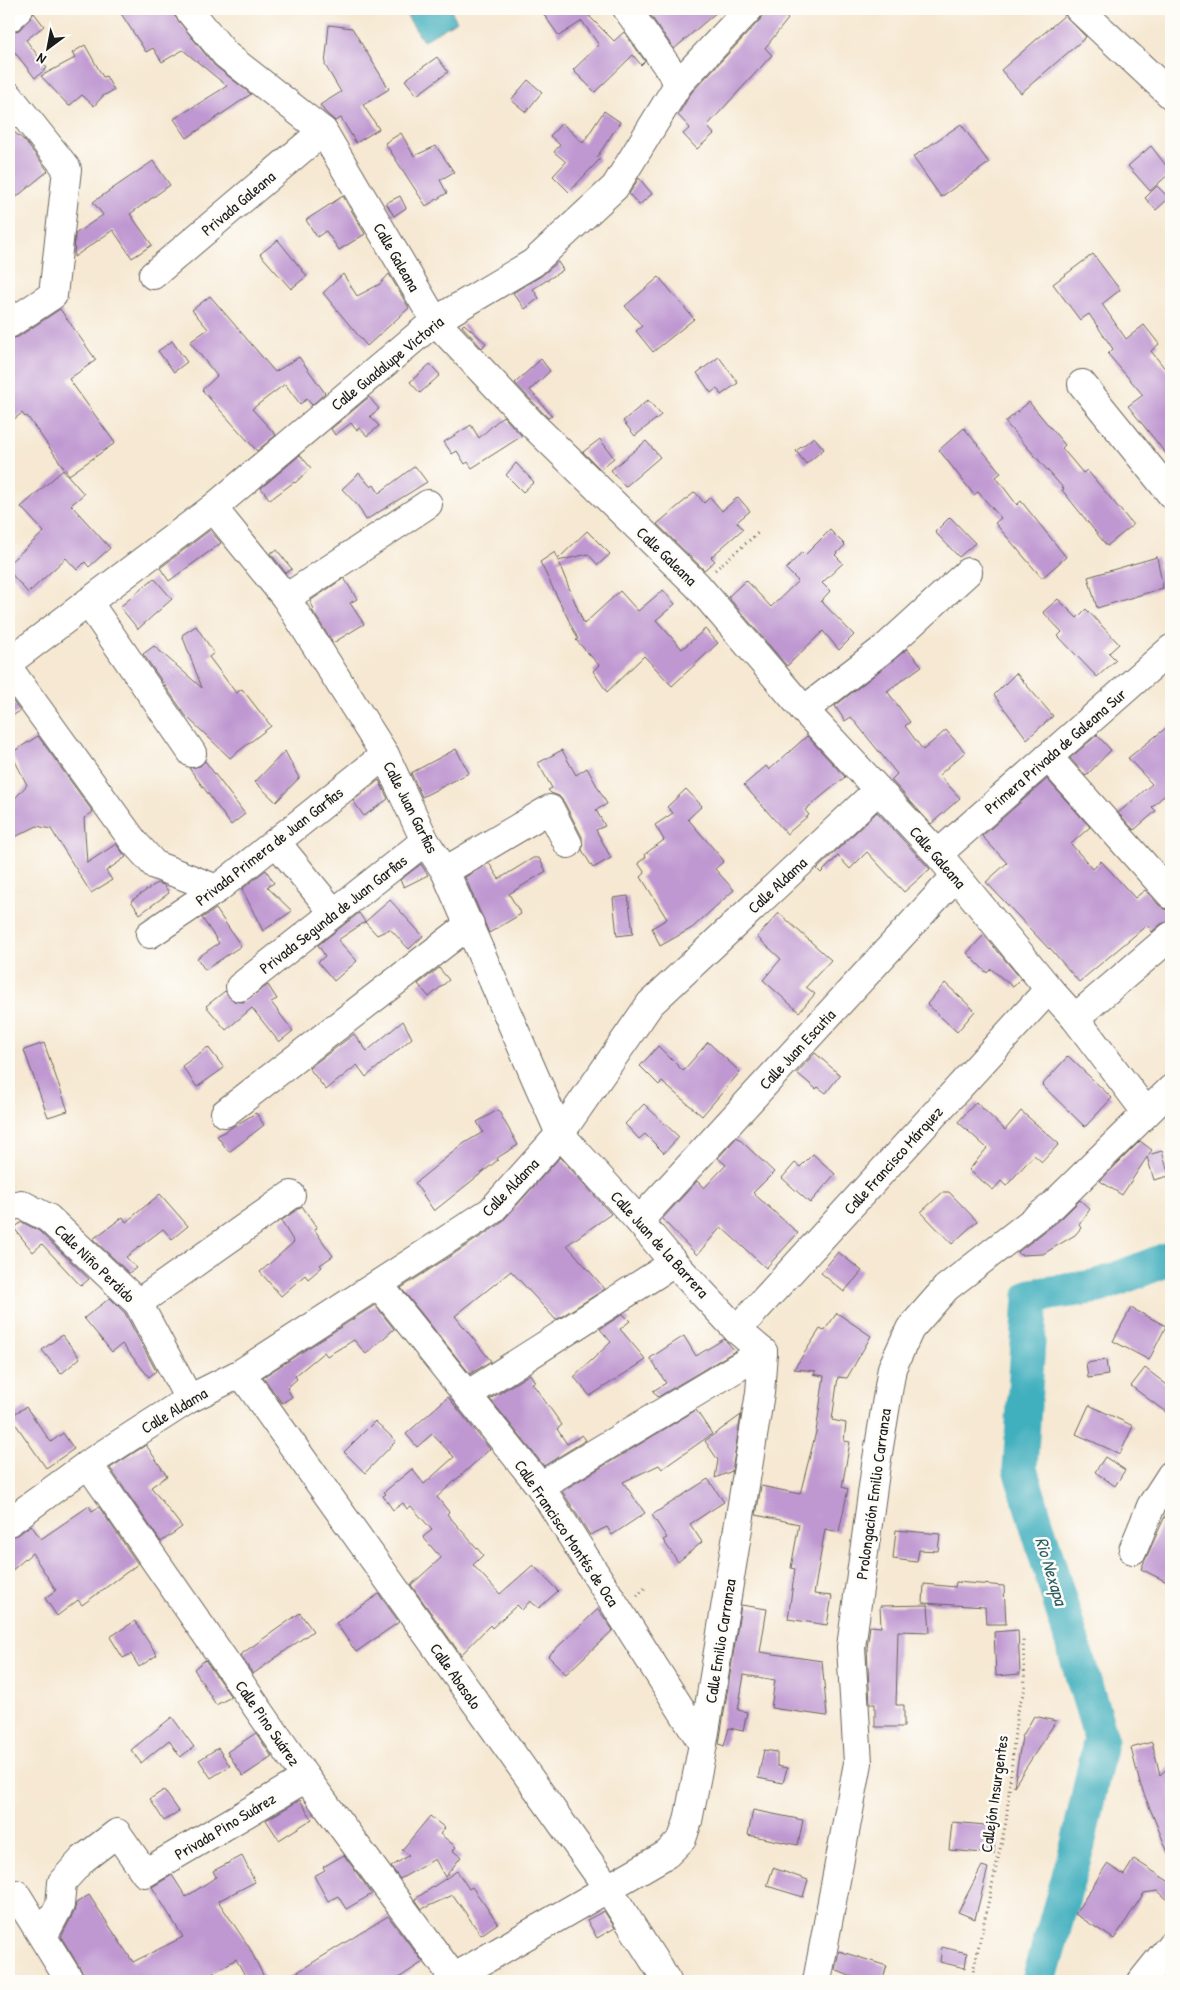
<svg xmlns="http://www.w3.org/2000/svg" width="1180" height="1990" font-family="'Patrick Hand',sans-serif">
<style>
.water{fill:#41afbe;stroke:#2e666d}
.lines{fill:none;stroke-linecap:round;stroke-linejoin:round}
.river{stroke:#41afbe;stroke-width:35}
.building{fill:#bf98d1}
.minor-casing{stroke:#68635c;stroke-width:30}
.major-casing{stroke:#68635c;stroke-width:30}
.path{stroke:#68635c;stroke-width:3;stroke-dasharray:1 4;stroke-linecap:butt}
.minor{stroke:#fff;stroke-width:28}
.major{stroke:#fff;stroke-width:28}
.labels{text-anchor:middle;stroke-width:5;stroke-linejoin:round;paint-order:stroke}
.street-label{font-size:16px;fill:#1c1c1c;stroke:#fdfcf7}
.water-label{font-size:18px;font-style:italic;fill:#2d5e65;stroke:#fdfcf7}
</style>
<rect width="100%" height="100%" fill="#fdfcf7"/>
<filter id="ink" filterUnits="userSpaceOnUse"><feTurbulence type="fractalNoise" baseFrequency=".02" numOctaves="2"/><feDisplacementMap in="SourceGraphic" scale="10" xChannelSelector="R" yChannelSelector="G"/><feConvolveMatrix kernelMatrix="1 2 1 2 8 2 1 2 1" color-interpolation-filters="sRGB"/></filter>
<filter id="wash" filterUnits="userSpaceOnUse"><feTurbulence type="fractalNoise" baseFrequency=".0096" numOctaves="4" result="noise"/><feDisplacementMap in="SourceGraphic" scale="20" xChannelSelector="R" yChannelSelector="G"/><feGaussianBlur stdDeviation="1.12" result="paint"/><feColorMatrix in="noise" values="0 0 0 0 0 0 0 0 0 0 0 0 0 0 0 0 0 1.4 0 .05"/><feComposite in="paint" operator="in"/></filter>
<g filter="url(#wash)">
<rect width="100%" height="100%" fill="#f6e8d2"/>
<path class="water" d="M420,9H450L457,21L423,41L407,16Z"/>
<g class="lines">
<path class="river" d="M1039,1981L1078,1844L1101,1738L1020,1469L1031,1296L1099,1286L1171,1258"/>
</g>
<g id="blocks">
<g class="building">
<path d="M118,9H169L214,65L251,94L187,138L174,119L227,86L183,50L162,62L153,48L146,52Z"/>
<path d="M540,9H599L589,16L614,41L624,32L645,61L641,65L633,55L595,92L573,70L599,45L582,21L559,36Z"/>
<path d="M646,9H720L674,49Z"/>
<path d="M764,9H790L785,16L788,19L765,48L772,55L707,126L714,134L697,149L683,134L690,128L678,115L691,93L760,20Z"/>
<path d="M34,13L44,26L26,40L47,68L35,78L13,50L9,54V33L19,30Z"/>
<path d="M1065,15L1086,37L1021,93L1001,70Z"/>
<path d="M329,25L352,28L389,89L363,105L379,129L356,143L341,118L335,121L325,112L320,105L341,92L325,65Z"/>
<path d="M85,45L103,77L106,76L114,90L103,96L94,106L82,95L69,106L41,76L75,58L72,53Z"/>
<path d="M437,57L448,72L417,95L405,80Z"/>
<path d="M528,80L542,92L526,112L511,100Z"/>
<path d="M604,111L620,122L597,157L600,159L569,192L553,176L566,162L554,152L560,145L550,136L562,123L583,143Z"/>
<path d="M961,124L989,163L941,197L913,157Z"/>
<path d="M9,128L24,140L48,171L9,203Z"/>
<path d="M401,133L414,156L436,146L454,172L440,180L447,193L426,206L385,143Z"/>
<path d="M1151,146L1171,172L1150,191L1128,166Z"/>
<path d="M153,161L170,185L130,214L152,245L132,258L113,230L74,257L75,234L103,215L93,202Z"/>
<path d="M639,178L652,194L639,205L629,194Z"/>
<path d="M1157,186L1169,198L1156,210L1145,198Z"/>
<path d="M343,196L365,234L339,250L326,231L317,237L306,220Z"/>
<path d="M400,196L406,208L394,216L386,203Z"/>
<path d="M278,240L307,276L291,289L260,254Z"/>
<path d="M1093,254L1120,290L1102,304L1126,339L1144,325L1159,344L1151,351L1171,376V460L1128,406L1143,395L1108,354L1113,349L1089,314L1080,320L1053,284Z"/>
<path d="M558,262L563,270L533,289L539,298L525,309L513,293L541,276Z"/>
<path d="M343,274L357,296L380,284L389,274L409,308L367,346L323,293Z"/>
<path d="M659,277L694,319L653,352L636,331L642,326L625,306Z"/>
<path d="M210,296L275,372L299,357L325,393L312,405L307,399L300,404L285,384L252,409L276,435L257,451L202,390L217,376L190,342L208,329L192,310Z"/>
<path d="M60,309L96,360L69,379L115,443L69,475L27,416L25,417L22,413L9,423V339L18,337Z"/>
<path d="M464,324L486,343L482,348L462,326Z"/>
<path d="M172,341L187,362L174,372L158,351Z"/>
<path d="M719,357L738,383L721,395L717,388L711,393L697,373Z"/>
<path d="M541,359L550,371L530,390L552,416L548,418L515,383Z"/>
<path d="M430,364L440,375L420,393L410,382Z"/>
<path d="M369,397L379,409L370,416L379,426L367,436L360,428L356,430L351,423L335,435L331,429Z"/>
<path d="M648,400L661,415L635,436L623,421Z"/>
<path d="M1029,402L1065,445L1062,448L1083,473L1087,470L1133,525L1107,546L1062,490L1064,489L1005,422Z"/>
<path d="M503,416L522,436L472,468L468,462L465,464L457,451L452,454L444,442L471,425L479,438Z"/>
<path d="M964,428L1001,473L996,477L1017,505L1021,501L1066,557L1042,578L995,523L1001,518L978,492L974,495L939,450Z"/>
<path d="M814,437L824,449L806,464L796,451Z"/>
<path d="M600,439L614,458L600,469L583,452Z"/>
<path d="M646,441L660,457L625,487L611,470Z"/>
<path d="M300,455L311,468L295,483L294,482L270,500L261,488Z"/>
<path d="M516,463L534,482L523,492L506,475Z"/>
<path d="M415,466L427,482L366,520L358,506L342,489L359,473L371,487L374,485L379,493Z"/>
<path d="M63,470L84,494L71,505L110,548L89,567L85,562L77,570L66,558L28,593L9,571V563L44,532L21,507Z"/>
<path d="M695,492L704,503L710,497L722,511L738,497L750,511L737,522L743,529L711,557L715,561L704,570L657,524Z"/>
<path d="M950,517L975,543L959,557L935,532Z"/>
<path d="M210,530L221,543L169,581L160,568Z"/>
<path d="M830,530L845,545L835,555L843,563L822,583L830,591L821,601L854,635L839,650L823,631L787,666L728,597L746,580L771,607L798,581L786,569L802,552L805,555Z"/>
<path d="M587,531L610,554L598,565L588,554L558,561L584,624L620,591L638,611L663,590L675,604L656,620L682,649L705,629L718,643L672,686L644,656L607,692L593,671L599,665L576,640L578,639L540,562L555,552L558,559Z"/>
<path d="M277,550L292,569L286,573L270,553Z"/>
<path d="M1157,557L1163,588L1097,608L1088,577Z"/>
<path d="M154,578L172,599L138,629L120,607Z"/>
<path d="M344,578L357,599L350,603L364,624L333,643L312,610L314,609L310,601Z"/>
<path d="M1058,599L1077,618L1086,609L1119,644L1109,653L1116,660L1097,677L1058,636L1062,632L1043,612Z"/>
<path d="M196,626L214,653L209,657L236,693L242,689L271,726L230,758L186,716L143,654L154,646L202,688L182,635Z"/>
<path d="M907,649L922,666L887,691L910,722L905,726L923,750L946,730L965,752L939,775L960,798L931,824L891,780L897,774L851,717L845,721L835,706Z"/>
<path d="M1016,673L1053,716L1027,739L994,695Z"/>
<path d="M9,696L20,711L9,718Z"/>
<path d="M1171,724V789L1152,807L1156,811L1134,830L1118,813L1152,784L1128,758Z"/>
<path d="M1097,735L1111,750L1086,776L1070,758Z"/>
<path d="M38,736L93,812L84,818L87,863L116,844L126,857L106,871L112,880L91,893L51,829L37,826L9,840V805L27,785L11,753Z"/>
<path d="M807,736L845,777L805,810L809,815L787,834L744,785L766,766L769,770Z"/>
<path d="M456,749L469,773L422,797L411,773Z"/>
<path d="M562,750L576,775L587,768L607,804L596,810L605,826L596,830L611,858L593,868L582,850V837L564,802L559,796L551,793L548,790L552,788L538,763Z"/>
<path d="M285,751L299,778L276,802L255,782Z"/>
<path d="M205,761L245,814L231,825L189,768L200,766Z"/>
<path d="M1047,779L1090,827L1071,844L1093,869L1101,861L1135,898L1145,890L1159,905L1171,913V921L1161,924L1152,932L1147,925L1079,982L1050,948L1049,949L986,882L1007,863L982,836Z"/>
<path d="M379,780L388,799L364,816L353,801Z"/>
<path d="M686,789L702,806L688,819L724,861L715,869L734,890L692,928L660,946L652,928L667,919L641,877L645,873L638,863L646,857L645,854L664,840L655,825L673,813L667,807Z"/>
<path d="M877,812L930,869L904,892L867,852L850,869L838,856L821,873L817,869Z"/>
<path d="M533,858H539L546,871L509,894L521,914L489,933L465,877L489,863L499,879Z"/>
<path d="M421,864L428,875L404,887L400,880Z"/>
<path d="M266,870L274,883L267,887L292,911L263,931L242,889Z"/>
<path d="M157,883L164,885L169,893L140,914L131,901Z"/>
<path d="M628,896L633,934L617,936L613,898Z"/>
<path d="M390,900L423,936L409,949L390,929L377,935L365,922Z"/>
<path d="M216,909L241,946L205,970L197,958L219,943L202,918Z"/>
<path d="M359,913L365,922L338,940L357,961L334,981L318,962L325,956L318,945Z"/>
<path d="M779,913L831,960L806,987L815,994L799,1012L763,980L781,959L757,937Z"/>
<path d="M984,935L1021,979L1013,987L991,969L987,973L967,953Z"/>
<path d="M439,968L449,980L429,997L418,984Z"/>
<path d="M945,983L975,1011L957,1032L927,1004Z"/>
<path d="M268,985L277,999L271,1002L293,1031L279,1042L252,1008L226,1030L206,1006L225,991L234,1001L243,1002Z"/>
<path d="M403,1021L412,1038L366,1077L357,1065L326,1090L309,1068L354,1034L367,1051Z"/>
<path d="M708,1042L740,1072L702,1116L662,1082L659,1085L640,1066L658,1046L683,1071Z"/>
<path d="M44,1043L68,1111L48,1117L24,1050Z"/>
<path d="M208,1047L224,1068L197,1087L182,1066Z"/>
<path d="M815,1053L840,1075L826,1093L818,1087L816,1089L797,1073Z"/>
<path d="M1068,1056L1112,1098L1085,1127L1042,1085Z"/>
<path d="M976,1102L1005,1130L1021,1111L1059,1144L1042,1162L1034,1155L1006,1186L1001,1181L993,1190L969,1170L987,1148L958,1122Z"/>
<path d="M644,1104L679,1137L664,1153L645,1134L639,1139L625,1124Z"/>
<path d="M498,1110L518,1145L497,1158L498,1160L434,1211L415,1183L463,1144L483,1132L477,1122Z"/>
<path d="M256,1113L264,1125L229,1152L217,1136Z"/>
<path d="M737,1137L774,1172L753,1193L798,1233L766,1268L721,1227L697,1255L662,1219L697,1181L704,1188L726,1165L718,1158Z"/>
<path d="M1140,1141L1152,1150L1148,1155L1162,1151L1169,1176L1154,1180L1147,1157L1122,1195L1100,1181Z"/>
<path d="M813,1154L835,1174L810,1203L782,1178L795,1163L800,1167Z"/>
<path d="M560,1157L611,1214L567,1245L605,1289L556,1320L511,1271L455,1316L491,1361L470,1374L401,1288L500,1224Z"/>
<path d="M943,1192H949L977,1221L952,1244L921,1212Z"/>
<path d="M160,1194L188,1226L172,1239L163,1229L126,1257L136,1268L129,1273L93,1239L123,1217L126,1222Z"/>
<path d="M1080,1200L1090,1209L1079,1225L1081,1228L1075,1235L1043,1254L1020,1255L1018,1252L1062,1218Z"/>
<path d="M302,1206L317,1228L314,1229L333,1256L320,1265L322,1267L308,1279L305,1275L281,1296L260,1272L294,1242L281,1221Z"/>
<path d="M22,1222L39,1231L89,1279L81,1286L42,1244L33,1252L14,1228Z"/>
<path d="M838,1252L862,1271L844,1292L821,1273Z"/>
<path d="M110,1298L125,1313L156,1371L149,1377L122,1344L112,1352L84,1318Z"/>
<path d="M375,1305L394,1329L366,1354L354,1340L327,1356L324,1352L295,1376L297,1379L287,1388L292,1397L282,1403L263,1377Z"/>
<path d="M1131,1308L1166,1326L1149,1360L1113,1341Z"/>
<path d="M837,1313L871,1336L847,1378L838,1377L832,1420L846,1423L844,1441L850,1442L842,1487L848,1489L839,1532L825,1529L814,1594L832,1596L827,1625L788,1619L795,1569L791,1568L799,1524L756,1515L761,1486L800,1494L816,1432L824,1376L813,1374L816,1371L794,1369L820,1329L824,1331Z"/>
<path d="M623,1314L630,1321L620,1329L646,1360L590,1396L574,1377L611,1342L600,1329Z"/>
<path d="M62,1335L80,1358L61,1374L42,1350Z"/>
<path d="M684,1336L696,1356L724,1339L735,1351L658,1397L653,1391L666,1383L650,1358Z"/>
<path d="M1106,1360L1108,1375L1088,1378L1086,1363Z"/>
<path d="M1145,1368L1171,1388V1416L1131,1386Z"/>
<path d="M530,1374L535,1382L532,1383L562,1425L557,1429L567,1444L582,1435L586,1440L544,1466L490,1399Z"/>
<path d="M448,1397L490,1449L437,1497L449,1512L447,1514L483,1555L473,1565L500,1594L533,1565L558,1591L539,1608L530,1601L522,1610L517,1605L492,1628L490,1625L461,1655L411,1585L441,1558L423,1537L432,1530L411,1506L407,1509L403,1503L393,1510L383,1496L386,1494L384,1492L412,1469L424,1484L454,1457L432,1434L417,1447L406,1434Z"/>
<path d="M1089,1405L1133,1426L1120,1454L1076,1434Z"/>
<path d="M26,1407L51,1442L63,1433L74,1449L46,1468L10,1416Z"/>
<path d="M696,1410L712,1434L662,1469L659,1465L623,1482L645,1513L612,1535L607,1527L590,1535L562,1491Z"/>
<path d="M741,1415L732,1471L715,1478L718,1460L705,1441Z"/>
<path d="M375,1421L396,1441L365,1473L344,1452Z"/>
<path d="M146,1445L167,1476L151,1487L182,1527L161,1542L110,1468Z"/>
<path d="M1105,1457L1125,1470L1115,1486L1095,1472Z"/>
<path d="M708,1479L724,1502L690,1524L702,1542L678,1562L663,1540L667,1538L652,1515Z"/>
<path d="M1171,1503V1584L1141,1569Z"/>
<path d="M89,1506L92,1511L99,1507L138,1564L82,1605L78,1600L57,1616L45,1598L56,1590L32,1553L9,1573V1537L18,1535L31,1525L41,1539Z"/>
<path d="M896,1530L940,1534L938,1551L919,1550L917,1562L893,1559Z"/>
<path d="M956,1582L1004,1586L1006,1624H986L985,1607L923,1603L924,1584L955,1587Z"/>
<path d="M379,1594L399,1622L356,1652L336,1623Z"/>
<path d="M741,1605L767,1609L760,1652L822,1661L827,1716L771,1708L775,1680L744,1675L738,1710L747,1712L743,1731L729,1728L724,1746L719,1744Z"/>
<path d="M928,1605L930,1632L898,1631L896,1705H904V1727H875V1704H870L867,1648L870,1626L881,1627L880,1606Z"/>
<path d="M598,1609L613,1630L566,1674L548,1656Z"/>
<path d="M300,1613L313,1631L253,1674L240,1655Z"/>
<path d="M135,1621L157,1655L139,1667L131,1654L123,1658L110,1637Z"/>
<path d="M1018,1630L1020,1674L996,1676L994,1632Z"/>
<path d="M205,1660L231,1697L216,1705L194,1669Z"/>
<path d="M1034,1716L1056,1721L1014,1786L1022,1737Z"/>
<path d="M172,1717L194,1747L180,1757L169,1740L141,1763L131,1750Z"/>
<path d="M256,1733L272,1757L243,1776L227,1752Z"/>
<path d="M1152,1742L1160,1775L1171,1765V1860L1140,1784L1131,1748Z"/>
<path d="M218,1748L230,1766L211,1778L199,1760Z"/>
<path d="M764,1750L777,1752V1766L787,1768L783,1783L758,1778Z"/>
<path d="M164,1790L179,1811L164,1821L150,1799Z"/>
<path d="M300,1800L312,1819L279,1840L266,1820Z"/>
<path d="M753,1810L803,1820L798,1845L748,1835Z"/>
<path d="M430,1816L445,1828L440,1834L456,1847L453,1851L461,1857L445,1877L435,1859L400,1879L391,1867L409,1855L402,1850Z"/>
<path d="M952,1822L996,1826L994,1854L949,1850Z"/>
<path d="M344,1855L372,1894L346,1909L338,1896L328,1901L314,1876L325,1870L323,1867Z"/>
<path d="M242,1856L255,1882L218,1901L249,1947L266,1981H248L236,1959L208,1976L211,1981H86L83,1973L61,1937L74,1912L76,1903L89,1895L133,1962L183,1937L152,1887L172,1875L186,1897L216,1877L213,1871Z"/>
<path d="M1134,1859L1171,1883V1903L1158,1891L1144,1893L1114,1939L1075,1914L1107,1864L1124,1875Z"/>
<path d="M982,1866L988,1868L975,1919L958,1912Z"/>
<path d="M773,1868L808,1880L803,1897L767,1886Z"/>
<path d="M457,1871L469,1889L472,1887L498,1923L481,1935L453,1895L422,1909L415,1899Z"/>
<path d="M604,1911L615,1928L597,1938L587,1920Z"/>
<path d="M388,1916L423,1962L394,1981H283Z"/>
<path d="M942,1947L967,1953L965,1968L940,1962Z"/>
<path d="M839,1951L887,1966L882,1981H862L835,1970Z"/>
</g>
</g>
</g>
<g filter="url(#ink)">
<use href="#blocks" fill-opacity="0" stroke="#68635c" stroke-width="1"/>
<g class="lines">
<defs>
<g id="minor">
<path d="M188,9L226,55L323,131L435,321L533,425L697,585L804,710L938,854L1049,989L1075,1018L1146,1112"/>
<path d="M627,9L679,83"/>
<path d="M1079,9L1171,95"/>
<path d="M9,96L67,169L53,295L9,324"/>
<path d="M153,275L323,131"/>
<path d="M1082,384L1171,494"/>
<path d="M213,508L286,598L385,755L425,841L445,871L560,1134L639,1221L674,1263L737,1330L763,1352"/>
<path d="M286,598L428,504"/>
<path d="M88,602L192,753"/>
<path d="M9,662L213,508L435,321L533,263L615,187L679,83L749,9"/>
<path d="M9,669L134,842L155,865L217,889"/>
<path d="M804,710L886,647L968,572"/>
<path d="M1048,757L1171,895"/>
<path d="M276,842L334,913"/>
<path d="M938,854L1171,649"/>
<path d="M445,871L550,809L568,844"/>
<path d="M150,934L217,889L385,755"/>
<path d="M240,987L425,841"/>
<path d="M1075,1018L1171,936"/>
<path d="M225,1113L470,924"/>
<path d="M9,1207L21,1204L48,1218L138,1303L189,1399"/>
<path d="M639,1221L955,877"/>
<path d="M379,1285L540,1486L703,1744"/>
<path d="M138,1303L291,1195"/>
<path d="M737,1330L1049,989"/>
<path d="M241,1373L607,1887L667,1981"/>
<path d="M467,1395L674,1263"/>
<path d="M88,1464L306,1778L454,1978"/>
<path d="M540,1486L763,1352"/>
<path d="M9,1522L88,1464L189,1399L241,1373L491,1211L560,1134L650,1004L878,790"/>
<path d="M1133,1550L1151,1506L1171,1475"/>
<path d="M16,1894L70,1981"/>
<path d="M43,1937L60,1905L62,1882L83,1859L117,1833L145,1873L306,1778"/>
<path d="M448,1981L667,1854L682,1839L688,1821L703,1744L760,1393L763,1352"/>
<path d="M817,1981L858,1763L851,1647L876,1465L892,1368L910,1329L946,1288L1052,1206L1171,1089"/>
<path d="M1142,1981L1171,1945"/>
</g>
<path id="major" d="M9,18L19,9"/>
</defs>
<use href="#minor" class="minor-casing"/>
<use href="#major" class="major-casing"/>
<g class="path">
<path d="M715,570L759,532"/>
<path d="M637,1596L647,1586"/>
<path d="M971,1981L1006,1822L1017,1711L1025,1689L1023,1640"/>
</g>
<use href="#minor" class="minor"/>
<use href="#major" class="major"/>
</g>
</g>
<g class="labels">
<g class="street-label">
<text transform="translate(238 203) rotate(-40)" y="6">Privada Galeana</text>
<text transform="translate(397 257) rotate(60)" y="6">Calle Galeana</text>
<text transform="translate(387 363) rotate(-39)" y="6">Calle Guadalupe Victoria</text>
<text transform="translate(667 556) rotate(44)" y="6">Calle Galeana</text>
<text transform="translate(1055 751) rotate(-41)" y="6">Primera Privada de Galeana Sur</text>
<text transform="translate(411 807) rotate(63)" y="6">Calle Juan Garfias</text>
<text transform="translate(269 846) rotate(-38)" y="6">Privada Primera de Juan Garfias</text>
<text transform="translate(938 857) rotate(49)" y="6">Calle Galeana</text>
<text transform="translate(777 885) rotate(-43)" y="6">Calle Aldama</text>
<text transform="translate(333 914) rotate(-38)" y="6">Privada Segunda de Juan Garfias</text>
<text transform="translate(797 1049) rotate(-47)" y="6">Calle Juan Escutia</text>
<text transform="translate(893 1160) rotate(-48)" y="6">Calle Francisco Márquez</text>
<text transform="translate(510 1187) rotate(-46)" y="6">Calle Aldama</text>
<text transform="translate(660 1244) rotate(48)" y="6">Calle Juan de la Barrera</text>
<text transform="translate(95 1263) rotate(44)" y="6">Calle Niño Perdido</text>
<text transform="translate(174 1410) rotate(-31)" y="6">Calle Aldama</text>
<text transform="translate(873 1494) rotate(-82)" y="6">Prolongación Emilio Carranza</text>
<text transform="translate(567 1533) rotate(56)" y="6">Calle Francisco Montés de Oca</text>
<text transform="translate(720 1641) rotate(-81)" y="6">Calle Emilio Carranza</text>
<text transform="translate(456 1676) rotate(55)" y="6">Calle Abasolo</text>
<text transform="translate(268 1723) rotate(55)" y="6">Calle Pino Suárez</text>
<text transform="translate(994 1794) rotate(-82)" y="6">Callejón Insurgentes</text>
<text transform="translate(225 1826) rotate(-31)" y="6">Privada Pino Suárez</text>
</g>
<g class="water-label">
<text transform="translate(1051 1571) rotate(73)" y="6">Rio Nexapa</text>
</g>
</g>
<rect width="1180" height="1990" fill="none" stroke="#fdfcf7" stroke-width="30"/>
<g transform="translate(48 48) rotate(212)" stroke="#fdfcf7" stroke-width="4" paint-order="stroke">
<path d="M0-4L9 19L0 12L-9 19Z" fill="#1c1c1c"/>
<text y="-8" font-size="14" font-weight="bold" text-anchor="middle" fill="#1c1c1c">N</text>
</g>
</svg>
